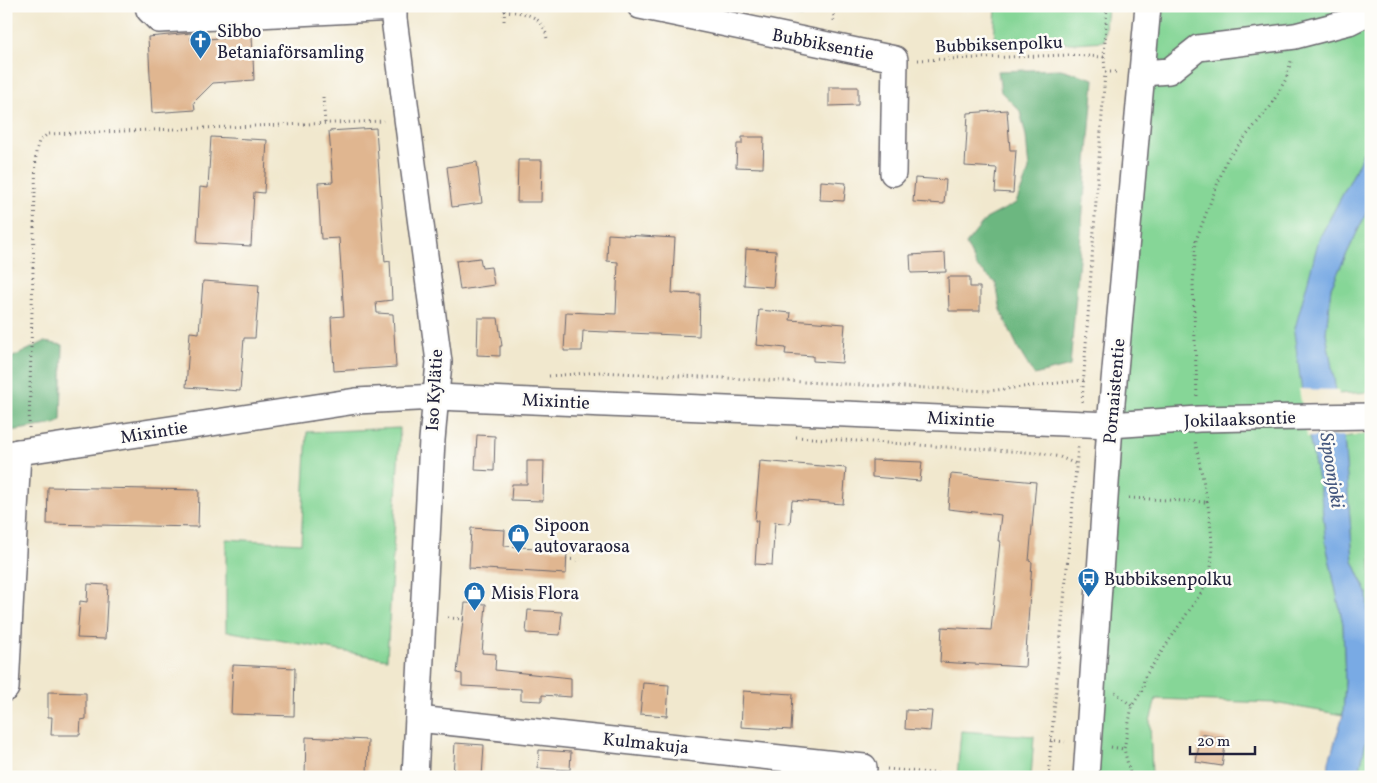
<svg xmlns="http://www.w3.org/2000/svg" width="1377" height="783" font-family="Vollkorn,serif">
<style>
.green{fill:#86d697;stroke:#547c69}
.forest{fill:#6cb780;stroke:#476c5e}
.water{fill:#79aae4;stroke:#4e6690}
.pier{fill:#f1e8ce}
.building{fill:#e0b690}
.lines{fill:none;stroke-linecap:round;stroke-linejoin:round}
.minor-casing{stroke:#6a676e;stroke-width:28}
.path{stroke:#6a676e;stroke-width:3;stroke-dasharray:1 4;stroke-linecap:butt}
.minor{stroke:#fff;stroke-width:25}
.labels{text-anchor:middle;stroke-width:5;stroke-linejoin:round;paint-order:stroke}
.poi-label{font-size:18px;fill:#22223b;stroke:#fdfcf7;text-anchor:start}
.street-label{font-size:18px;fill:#22223b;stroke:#fdfcf7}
.water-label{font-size:19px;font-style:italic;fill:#45587f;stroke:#fdfcf7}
</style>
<rect width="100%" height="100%" fill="#fdfcf7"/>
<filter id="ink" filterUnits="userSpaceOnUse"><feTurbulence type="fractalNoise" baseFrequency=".02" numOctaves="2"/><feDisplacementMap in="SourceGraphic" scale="10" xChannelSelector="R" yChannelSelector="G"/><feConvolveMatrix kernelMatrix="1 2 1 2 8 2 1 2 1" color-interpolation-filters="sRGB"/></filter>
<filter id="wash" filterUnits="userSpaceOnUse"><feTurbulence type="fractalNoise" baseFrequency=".0096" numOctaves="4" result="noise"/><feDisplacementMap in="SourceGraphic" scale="20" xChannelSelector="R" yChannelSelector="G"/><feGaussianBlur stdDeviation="1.12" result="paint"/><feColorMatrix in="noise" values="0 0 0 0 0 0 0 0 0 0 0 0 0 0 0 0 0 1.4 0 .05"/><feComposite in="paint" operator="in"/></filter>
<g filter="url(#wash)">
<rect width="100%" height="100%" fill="#f1e8ce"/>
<g class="green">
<path d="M745,6H804L802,17Z"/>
<path d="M996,6H1107L1104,41L1074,43L994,41Z"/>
<path d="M1148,6H1371V135L1353,175L1319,239L1306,422L1321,494L1326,544L1343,624L1345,682L1343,715L1274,703L1156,699L1150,721L1152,777H1086Z"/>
<path d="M1371,203V392L1336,394L1326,333L1331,287Z"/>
<path d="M400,428L387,659L226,631V539L301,543L307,432Z"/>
<path d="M1371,433V707L1367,593L1353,561L1344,437Z"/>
<path d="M1371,719V777H1358Z"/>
<path d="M961,731L1034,736L1031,777H957Z"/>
</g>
<g class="forest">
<path d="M1061,69L1094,79L1070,366L1034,375L1020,352L1001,311L996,283L977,267L966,244L986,219L1016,203L1029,170L1026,136L1020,111L1001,92L998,71Z"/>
<path d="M44,342L63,345L61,420L56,424L10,431L9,359Z"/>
</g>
<path class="water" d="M1371,135V203L1331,287L1326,333L1344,437L1353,561L1367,593L1371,719L1358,777H1328L1329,761L1343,715L1345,682L1343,624L1326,544L1321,494L1306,422L1294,332L1319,239L1353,175Z"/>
<path class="pier" d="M1299,389L1338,390L1347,436L1307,437Z"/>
<g id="blocks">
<g class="building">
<path d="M191,33V40L252,36L254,80L213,83L194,102L195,110L152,113L148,37Z"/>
<path d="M829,87H858V105L829,106Z"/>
<path d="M1007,110L1010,150H1016L1013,193L995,192L997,168L965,166L968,113Z"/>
<path d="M376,128L385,262L390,261L392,300L376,302L377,313L393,314L396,367L334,371L331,317L344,316L339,238L321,239L318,183L333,182L329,131Z"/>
<path d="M211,137L267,140L264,193L254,192L251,246L197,243L200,187L208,188Z"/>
<path d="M742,137H764L763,168L736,167L737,144H742Z"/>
<path d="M518,160H542L541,202H517Z"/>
<path d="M477,162L482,203L452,207L447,167Z"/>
<path d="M915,178L946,180L944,204L913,202Z"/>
<path d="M821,181L846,183L844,201L820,200Z"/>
<path d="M608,234L675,238L672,293L700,294L699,336L583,331L582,351H564L566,312L616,314L618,262L607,261Z"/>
<path d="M746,249L776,251L773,287L744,285Z"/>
<path d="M945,253L946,272L911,273L910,255Z"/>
<path d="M480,258L482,268L491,267L494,285L460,290L456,261Z"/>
<path d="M948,277H970V287H980V311H949Z"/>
<path d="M203,281L259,285L255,338H244L240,391L186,387L190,332L199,333Z"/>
<path d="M759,310L791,313L790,320L845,324L842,363L813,361V356L785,354L786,348L756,345Z"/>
<path d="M478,318H498L502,346H500V356L477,355Z"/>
<path d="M477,435L495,436L494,471L475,470Z"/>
<path d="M872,460L922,462L920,481L872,477Z"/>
<path d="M527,461H544L543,501L511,500L512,484H527Z"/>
<path d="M760,461L846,468L843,504L792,500L790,524L775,522L772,565L755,564L758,521H755Z"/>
<path d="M951,474L1036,482L1029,561L1032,562L1025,667L940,662L942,627L991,630L1000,541H998L1001,515L948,509Z"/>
<path d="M48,487L199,490L198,527L47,524Z"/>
<path d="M471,528L505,530L504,546L567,550L566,574L469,568Z"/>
<path d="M88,584L108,585L105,639L77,638L80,601L87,602Z"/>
<path d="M465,603L486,604L482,653L496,654L495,670L571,678V697L542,695V701L521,700V689L462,686V674L457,673Z"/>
<path d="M528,610L562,612L560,635L526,633Z"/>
<path d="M233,665L295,668L294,716L231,714Z"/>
<path d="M643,683L669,685L667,716L640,714Z"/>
<path d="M743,691L793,694L791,730L741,727Z"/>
<path d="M48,692L86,693V719L81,720L80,735H51L52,717H48Z"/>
<path d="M906,710L932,711L930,731L905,729Z"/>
<path d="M1201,734L1226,739L1222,766L1196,762Z"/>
<path d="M306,737L368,740L367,777H305Z"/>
<path d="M455,743L484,745L482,777H453Z"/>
<path d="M539,750L571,752L570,770L538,768Z"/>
</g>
</g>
</g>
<g filter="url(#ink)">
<use href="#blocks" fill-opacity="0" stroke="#6a676e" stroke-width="1"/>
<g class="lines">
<defs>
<g id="minor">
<path d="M148,6L149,10L159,20L394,8"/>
<path d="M394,6V19L439,362L432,440L415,777"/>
<path d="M640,6L895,59L893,173"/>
<path d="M1143,73L1169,71L1198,48L1295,36L1349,22L1371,11"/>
<path d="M6,454L356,401L437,397L1110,425L1199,419L1371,416"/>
<path d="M6,688L18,452"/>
<path d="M418,719L864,767L863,777"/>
<path d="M1086,777L1110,425L1148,6"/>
</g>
</defs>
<use href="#minor" class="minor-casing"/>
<g class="path">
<path d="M829,6L834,16V23"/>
<path d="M504,11C525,12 545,16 547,40"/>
<path d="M504,21L505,6"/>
<path d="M918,60L1069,55L1104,57"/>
<path d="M1105,72H1119"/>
<path d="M323,97L325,123"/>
<path d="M549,376L600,372L988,391L1084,380"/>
<path d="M1197,396L1193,285L1196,240L1227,159L1270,107L1286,79L1292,58"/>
<path d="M1082,402L1105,72L1104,57L1107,6"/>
<path d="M29,428L36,152L39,141L48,134L384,121"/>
<path d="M796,437L1040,453L1060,457L1076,464"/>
<path d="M1129,498L1205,502"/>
<path d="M566,559L581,560"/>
<path d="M448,618L464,619"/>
<path d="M1115,692L1132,706"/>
<path d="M1050,740L1065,742"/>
<path d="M1111,747L1124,749"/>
<path d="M887,769L976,777"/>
<path d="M1048,777L1078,446"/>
<path d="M1131,777L1124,749L1132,706L1143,689L1144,678L1209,581C1218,534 1204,487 1195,441"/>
</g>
<use href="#minor" class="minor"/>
</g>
</g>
<defs>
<symbol id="church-pin" viewBox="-11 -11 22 30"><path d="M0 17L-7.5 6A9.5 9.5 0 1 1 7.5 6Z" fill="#1f6fb2" stroke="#fdfcf7"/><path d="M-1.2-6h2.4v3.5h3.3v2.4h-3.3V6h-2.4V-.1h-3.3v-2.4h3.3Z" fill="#fff"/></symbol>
<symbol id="shop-pin" viewBox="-11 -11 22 30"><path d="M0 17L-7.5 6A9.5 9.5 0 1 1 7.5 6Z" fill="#1f6fb2" stroke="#fdfcf7"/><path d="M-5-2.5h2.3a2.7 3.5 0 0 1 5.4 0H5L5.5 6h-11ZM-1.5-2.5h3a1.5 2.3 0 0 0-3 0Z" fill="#fff"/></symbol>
<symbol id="bus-pin" viewBox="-11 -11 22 30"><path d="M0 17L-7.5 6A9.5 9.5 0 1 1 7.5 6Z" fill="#1f6fb2" stroke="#fdfcf7"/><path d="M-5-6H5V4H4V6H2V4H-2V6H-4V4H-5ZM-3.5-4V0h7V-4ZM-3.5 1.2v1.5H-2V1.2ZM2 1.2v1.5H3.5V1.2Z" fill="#fff"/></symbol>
</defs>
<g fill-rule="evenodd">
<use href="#church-pin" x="188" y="28" width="25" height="34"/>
<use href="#shop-pin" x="506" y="522" width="25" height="34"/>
<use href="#bus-pin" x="1076" y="566" width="25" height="34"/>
<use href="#shop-pin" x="462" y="580" width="25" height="34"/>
</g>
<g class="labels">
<g class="poi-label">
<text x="217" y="37">Sibbo<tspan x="217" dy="21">Betaniaförsamling</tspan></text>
<text x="534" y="531">Sipoon<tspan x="534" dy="21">autovaraosa</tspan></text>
<text x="1104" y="585">Bubbiksenpolku</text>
<text x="491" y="599">Misis Flora</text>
</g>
<g class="street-label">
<text transform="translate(823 44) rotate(11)" y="6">Bubbiksentie</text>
<text transform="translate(999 44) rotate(-2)" y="6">Bubbiksenpolku</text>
<text transform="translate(434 390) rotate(-87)" y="6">Iso Kylätie</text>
<text transform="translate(1114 391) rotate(-85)" y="6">Pornaistentie</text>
<text transform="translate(556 401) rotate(3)" y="6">Mixintie</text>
<text transform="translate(961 419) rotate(3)" y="6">Mixintie</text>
<text transform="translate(1240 419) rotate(-2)" y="6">Jokilaaksontie</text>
<text transform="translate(154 432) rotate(-9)" y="6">Mixintie</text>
<text transform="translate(646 743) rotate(6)" y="6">Kulmakuja</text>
</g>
<g class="water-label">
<text transform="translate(1333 470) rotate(81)" y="7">Sipoonjoki</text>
</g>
</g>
<rect width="1377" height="783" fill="none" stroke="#fdfcf7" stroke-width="25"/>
<path d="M1190 746v8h65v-8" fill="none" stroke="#22223b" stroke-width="2.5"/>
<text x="1197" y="746" font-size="15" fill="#22223b" stroke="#fdfcf7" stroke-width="4" paint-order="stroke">20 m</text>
</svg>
